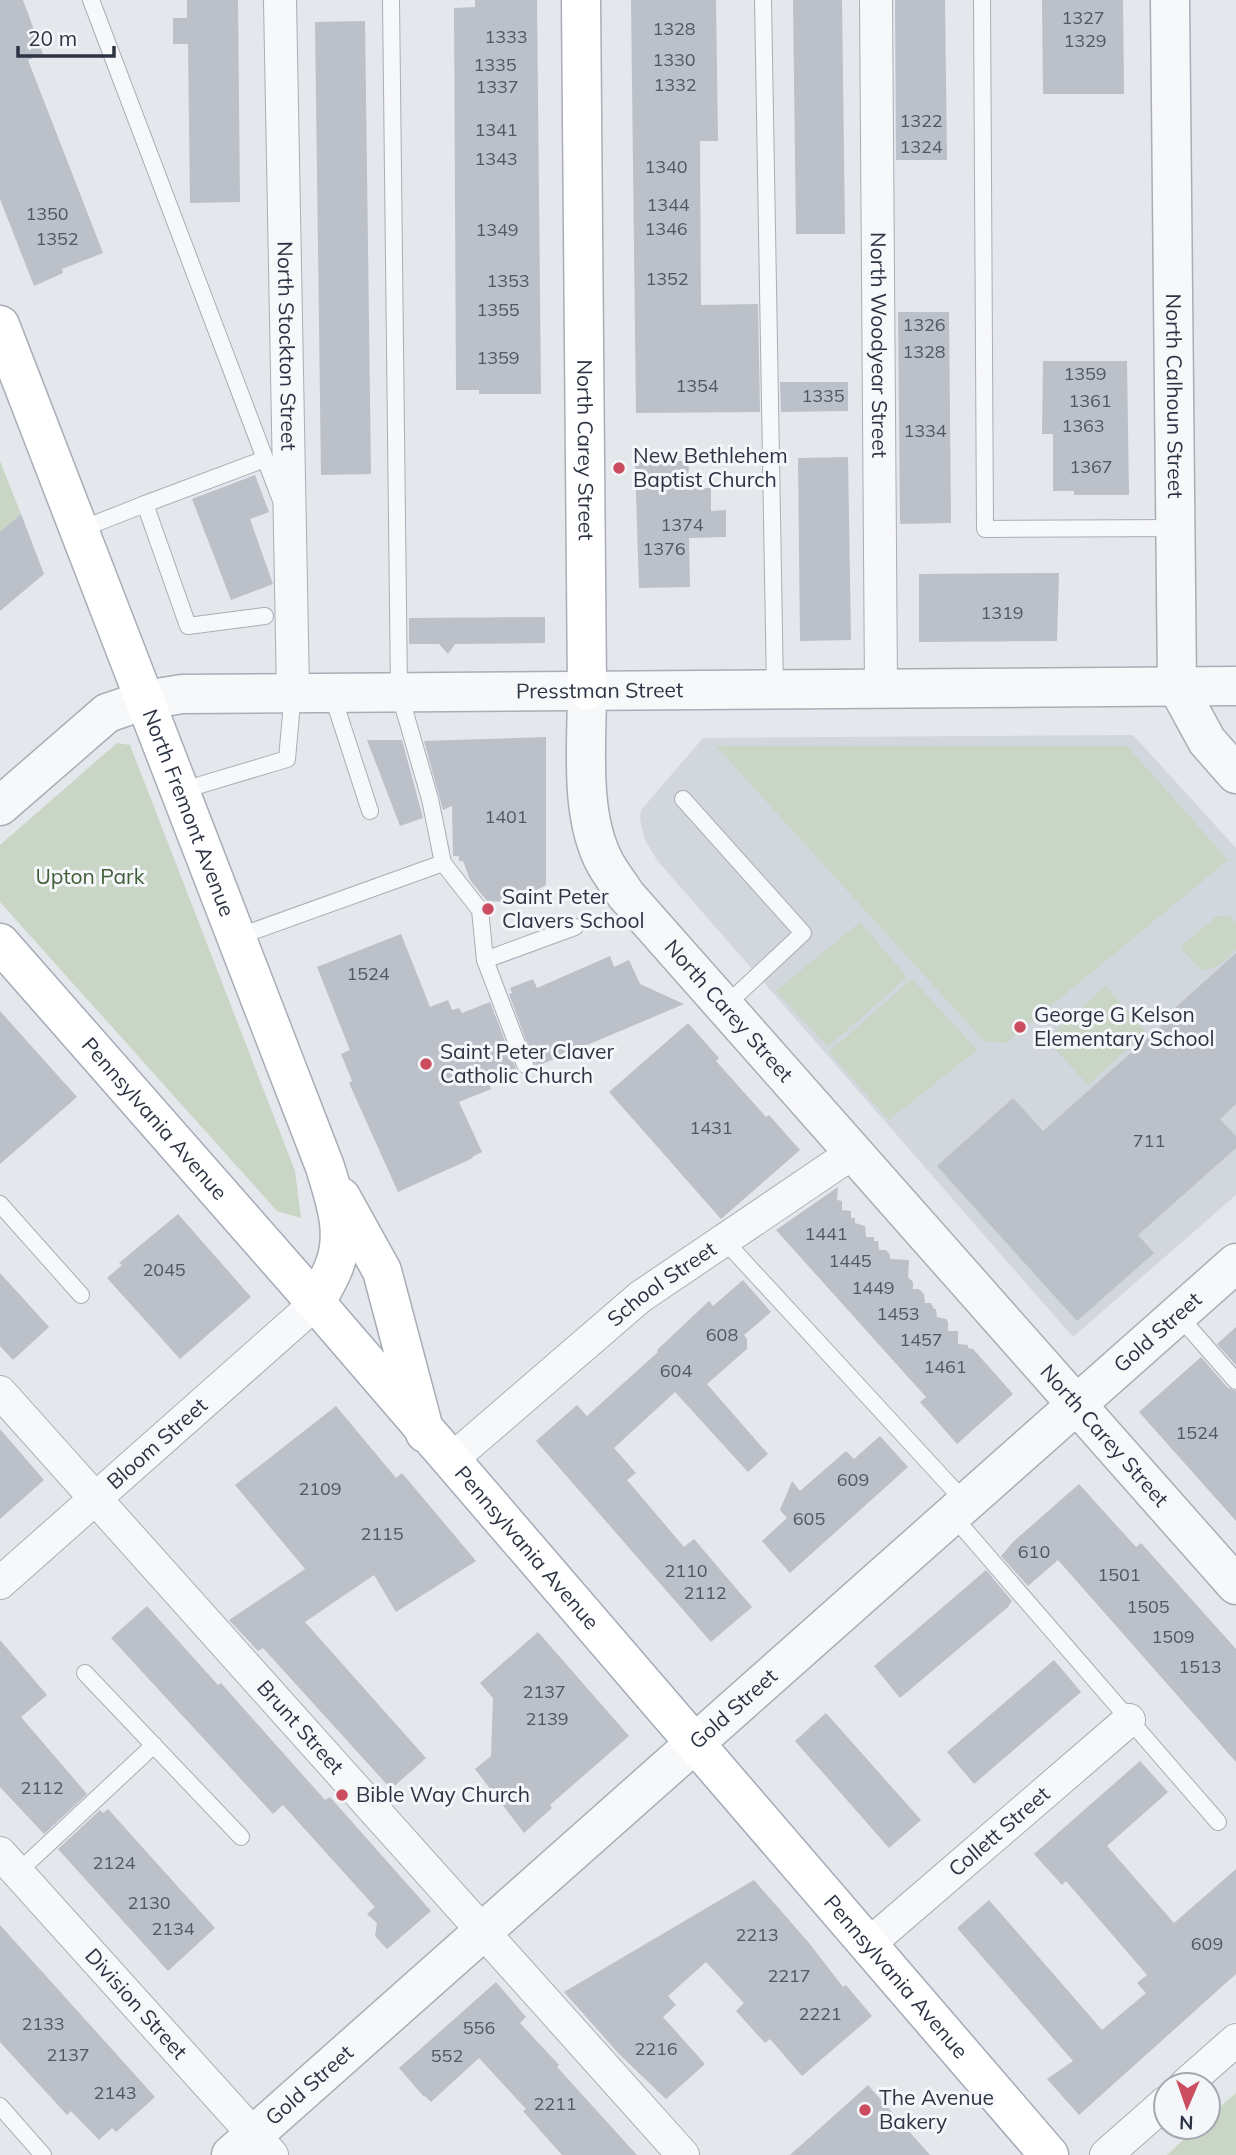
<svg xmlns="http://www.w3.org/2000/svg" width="1236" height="2155" font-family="Mulish,sans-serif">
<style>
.built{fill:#d2d6dd}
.green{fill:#c9d5c5}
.building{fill:#bbc0c9}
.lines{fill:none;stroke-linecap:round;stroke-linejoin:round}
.service-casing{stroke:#a9aeb6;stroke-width:18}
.minor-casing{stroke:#a9aeb6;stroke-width:34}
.tertiary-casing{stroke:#a9aeb6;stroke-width:41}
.secondary-casing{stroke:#a9aeb6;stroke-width:41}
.primary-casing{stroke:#a3abb7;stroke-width:41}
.service{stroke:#f7f8fa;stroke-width:16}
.minor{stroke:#f7f8fa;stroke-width:32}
.tertiary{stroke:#f7f8fa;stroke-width:38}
.secondary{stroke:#fff;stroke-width:38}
.primary{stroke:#fff;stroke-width:38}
.poi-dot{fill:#cc4d5f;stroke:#f4f6f9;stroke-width:2.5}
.labels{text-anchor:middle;stroke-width:6;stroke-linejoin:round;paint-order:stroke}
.number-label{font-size:18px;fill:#505765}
.street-label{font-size:21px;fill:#2c3444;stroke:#f4f6f9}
.poi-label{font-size:21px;fill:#2c3444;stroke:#f4f6f9;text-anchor:start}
.park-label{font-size:21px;fill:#405f39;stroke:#f4f6f9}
</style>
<rect width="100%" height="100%" fill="#e4e7ec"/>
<path class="built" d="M1133,735L1236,848V1195L1073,1337L657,860L645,840L640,819L641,810L703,738Z"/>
<g class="green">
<path d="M0,461L21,514L0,532Z"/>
<path d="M117,743L130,745L295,1171L301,1218L277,1211L0,902V845Z"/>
<path d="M716,746H1127L1228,860L1006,1043L984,1041Z"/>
<path d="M1217,916H1230L1236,922V950L1218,966L1202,970L1185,953L1182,945Z"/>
<path d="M860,922L907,977L828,1047L776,991Z"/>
<path d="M912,979L977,1050L889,1120L829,1052Z"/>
<path d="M1106,986L1146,1032L1088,1085L1046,1039Z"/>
<path d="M1236,2093V2155H1167L1197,2127H1208V2117Z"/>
</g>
<g class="building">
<path d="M0,0H23L43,54L28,60L103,253L62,269L63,273L34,286L0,199Z"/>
<path d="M187,0H238L240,202L190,203L188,44H173V18H187Z"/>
<path d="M475,0H537L541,394H479V390H456L454,8L475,7Z"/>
<path d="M631,0H716L718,141H700L701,305L758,304L760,412L636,413Z"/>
<path d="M793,0H842L845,234H796Z"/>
<path d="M895,0H945L947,160H896Z"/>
<path d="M1042,0H1123L1124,94H1043Z"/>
<path d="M365,21L371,474L321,475L315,22Z"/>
<path d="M898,312H949L951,523L900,524Z"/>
<path d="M1043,361H1127L1129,495H1074V491H1053V434H1042Z"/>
<path d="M780,382H848V411L781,412Z"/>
<path d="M848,457L851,640L800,641L798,458Z"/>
<path d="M689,461L688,488H711V511L726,510V537L689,538L690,587L639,588L635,462Z"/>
<path d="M255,475L269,512L250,519L273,584L231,600L192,499Z"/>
<path d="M21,514L44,574L0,611V532Z"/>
<path d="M1059,573L1057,641L919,642V574Z"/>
<path d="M545,617V643L455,644L448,654L439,644H409V618Z"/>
<path d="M546,737V885L517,901L507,902L487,901L470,880L463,861H459V856H453L452,806L443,810L424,741Z"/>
<path d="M367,740H402L423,818L400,826Z"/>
<path d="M401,934L430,1007L448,1000L452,1010L459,1008L462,1013L490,1002L517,1072L489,1083L491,1089L459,1102L482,1152L472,1157L473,1158L398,1192L349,1083L352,1081L341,1054L350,1050L317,967Z"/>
<path d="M1236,953V1104L1220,1119L1236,1136V1148L1138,1235L1154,1253L1077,1321L937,1166L1013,1098L1043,1131L1177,1012L1174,1009Z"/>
<path d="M610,956L614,967L629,960L640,984L684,1004L540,1065H535L509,994L512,993L510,988L533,979L537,988Z"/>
<path d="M0,1011L77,1097L0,1164Z"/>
<path d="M688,1023L719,1058L716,1061L766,1117L769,1115L800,1150L721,1219L609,1092Z"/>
<path d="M838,1187L837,1200L842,1201V1210L851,1211V1218H855V1223L865,1226L866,1237H874V1241H878L879,1250H886L890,1255V1259L909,1260L908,1277L913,1282V1289H919L924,1294L925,1303H931L934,1309H936L937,1317L946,1319L948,1322V1331H958V1344L968,1345V1348L973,1349L1013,1394L957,1444L920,1402L926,1397L776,1230Z"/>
<path d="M178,1214L251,1297L180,1359L107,1278L122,1265L119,1263Z"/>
<path d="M0,1273L49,1327L13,1360L0,1346Z"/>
<path d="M743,1280L771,1312L744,1335L747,1339V1349L707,1384L768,1454L748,1472L675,1392L614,1448L636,1473L627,1480L684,1547L694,1539L752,1607L711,1642L536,1441L577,1405L587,1416L658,1352L657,1350L709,1301L713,1306Z"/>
<path d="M1236,1327V1365L1217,1344Z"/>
<path d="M1201,1357L1228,1388L1236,1391V1521L1139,1412Z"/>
<path d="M336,1406L396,1478L402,1473L476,1561L396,1612L374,1575L305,1622L426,1758L391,1789L263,1648L258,1651L229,1620L305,1569L235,1485Z"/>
<path d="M0,1429L44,1480L0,1519Z"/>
<path d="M880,1436L908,1467L790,1573L762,1541L787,1518L780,1510L792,1481L800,1491L846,1451L854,1459Z"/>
<path d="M1079,1484L1136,1547L1141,1543L1236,1649V1762L1058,1560L1028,1586L1001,1556L1013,1542Z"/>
<path d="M986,1570L1012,1601L1008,1607L900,1698L874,1666Z"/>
<path d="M147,1606L218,1685L221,1683L325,1800L330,1797L431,1911L387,1949L375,1936L377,1923L367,1914L375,1907L283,1805L273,1814L111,1638Z"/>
<path d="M538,1632L629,1736L550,1805L552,1808L524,1833L475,1769L491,1756L493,1698L480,1683Z"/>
<path d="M0,1640L47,1695L21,1717L87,1794L44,1834L0,1787Z"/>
<path d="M1054,1660L1081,1692L974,1784L947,1752Z"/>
<path d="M826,1713L921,1820L889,1848L795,1741Z"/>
<path d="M1140,1761L1168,1792L1107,1846L1174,1923L1236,1869V1974L1079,2115L1047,2079L1073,2061L957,1928L989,1900L1102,2030L1146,1993L1137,1983L1147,1975L1066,1881L1062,1885L1034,1854Z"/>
<path d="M108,1809L215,1928L168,1971L58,1849L100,1810L103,1813Z"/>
<path d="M754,1880L809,1943L843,1987L846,1985L872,2016L802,2076L770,2039L765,2043L736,2011L744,2003L706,1962L668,1996L676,2005L663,2017L705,2064L666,2099L619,2054L564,1992Z"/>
<path d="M0,1925L155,2097L116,2132L112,2128L99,2140L71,2111L67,2115L0,2042Z"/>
<path d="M496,1982L526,2017L520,2023L559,2065L557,2067L637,2155H562L523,2111L526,2109L479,2058L431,2102L425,2096L424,2097L399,2068Z"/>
<path d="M868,2085L930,2155H790L857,2095Z"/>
</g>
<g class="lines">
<defs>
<g id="service">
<path d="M91,0L280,498"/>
<path d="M391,0L399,692L430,799L443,863"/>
<path d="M763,0L775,689"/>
<path d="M982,0L985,529L1176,528"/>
<path d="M79,530L145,504"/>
<path d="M265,616L188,626L145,504L265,459"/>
<path d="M332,694L370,811"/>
<path d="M180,791L287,759L293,692"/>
<path d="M683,799L803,933L725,1006"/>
<path d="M237,937L443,863L480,910L485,960L525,1065"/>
<path d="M485,960L575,927"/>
<path d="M0,1204L81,1295"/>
<path d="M724,1240L966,1503"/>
<path d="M1178,1315L1236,1381"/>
<path d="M952,1515L1218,1822"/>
<path d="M85,1673L241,1837"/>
<path d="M17,1873L154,1745"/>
<path d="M0,2106L43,2155"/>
</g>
<g id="minor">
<path id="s1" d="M280,0L293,692"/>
<path id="s2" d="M876,0L881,688"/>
<path id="s3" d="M0,1392L683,2155"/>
<path id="s4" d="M451,1460L640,1297L854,1152"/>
<path id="s5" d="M0,1583L316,1303"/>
<path id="s6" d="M0,1853L272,2155"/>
<path id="s7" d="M869,1944L1129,1720"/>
<path d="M1185,2085L1236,2040"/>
<path d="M1106,2155L1166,2102"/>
</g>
<g id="tertiary">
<path id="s8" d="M1170,0L1177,686L1207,741L1236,774"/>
<path id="s9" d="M587,690C587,744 579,815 605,863C611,874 619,884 626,895L1236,1585"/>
<path id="s10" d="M0,806L107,713L145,700L182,694L1236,686"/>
<path id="s11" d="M231,2155L1236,1263"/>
</g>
<g id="secondary">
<path id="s12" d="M581,0L587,690"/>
<path id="s13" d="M0,325L325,1167C335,1200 348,1235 333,1269C328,1281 321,1292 316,1303"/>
<path d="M341,1197L382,1271L425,1433"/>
</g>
<g id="primary">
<path id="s14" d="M0,943L316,1303L1049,2155"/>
</g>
</defs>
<use href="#service" class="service-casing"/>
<use href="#minor" class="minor-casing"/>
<use href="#tertiary" class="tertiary-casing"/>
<use href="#secondary" class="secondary-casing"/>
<use href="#primary" class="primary-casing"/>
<use href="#service" class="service"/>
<use href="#minor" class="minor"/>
<use href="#tertiary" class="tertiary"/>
<use href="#secondary" class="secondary"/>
<use href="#primary" class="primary"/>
</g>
<g class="poi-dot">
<circle cx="619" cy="468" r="7"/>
<circle cx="488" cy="909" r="7"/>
<circle cx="1020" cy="1027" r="7"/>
<circle cx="426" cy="1064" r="7"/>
<circle cx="342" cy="1795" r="7"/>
<circle cx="865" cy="2110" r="7"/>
</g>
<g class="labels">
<g class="number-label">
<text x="1083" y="24">1327</text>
<text x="674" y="35">1328</text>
<text x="506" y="43">1333</text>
<text x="1085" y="47">1329</text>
<text x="674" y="66">1330</text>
<text x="495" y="71">1335</text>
<text x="675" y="91">1332</text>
<text x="497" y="93">1337</text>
<text x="921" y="127">1322</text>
<text x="496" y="136">1341</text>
<text x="921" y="153">1324</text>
<text x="496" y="165">1343</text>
<text x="666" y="173">1340</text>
<text x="668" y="211">1344</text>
<text x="47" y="220">1350</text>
<text x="666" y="235">1346</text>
<text x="497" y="236">1349</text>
<text x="57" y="245">1352</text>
<text x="667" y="285">1352</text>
<text x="508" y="287">1353</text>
<text x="498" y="316">1355</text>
<text x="924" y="331">1326</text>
<text x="924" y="358">1328</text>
<text x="498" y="364">1359</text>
<text x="1085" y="380">1359</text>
<text x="697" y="392">1354</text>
<text x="823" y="402">1335</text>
<text x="1090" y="407">1361</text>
<text x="1083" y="432">1363</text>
<text x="925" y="437">1334</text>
<text x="1091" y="473">1367</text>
<text x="682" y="531">1374</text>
<text x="664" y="555">1376</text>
<text x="1002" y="619">1319</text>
<text x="506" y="823">1401</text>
<text x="368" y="980">1524</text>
<text x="711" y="1134">1431</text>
<text x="1149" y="1147">711</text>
<text x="826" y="1240">1441</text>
<text x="850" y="1267">1445</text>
<text x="164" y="1276">2045</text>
<text x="873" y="1294">1449</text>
<text x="898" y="1320">1453</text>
<text x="722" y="1341">608</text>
<text x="921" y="1346">1457</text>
<text x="945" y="1373">1461</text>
<text x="676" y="1377">604</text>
<text x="1197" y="1439">1524</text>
<text x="853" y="1486">609</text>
<text x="320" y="1495">2109</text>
<text x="809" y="1525">605</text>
<text x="382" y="1540">2115</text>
<text x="1034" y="1558">610</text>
<text x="686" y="1577">2110</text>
<text x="1119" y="1581">1501</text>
<text x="705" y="1599">2112</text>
<text x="1148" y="1613">1505</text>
<text x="1173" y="1643">1509</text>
<text x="1200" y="1673">1513</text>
<text x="544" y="1698">2137</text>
<text x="547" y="1725">2139</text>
<text x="42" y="1794">2112</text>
<text x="114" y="1869">2124</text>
<text x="149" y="1909">2130</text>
<text x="173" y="1935">2134</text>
<text x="757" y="1941">2213</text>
<text x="1207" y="1950">609</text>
<text x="789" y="1982">2217</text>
<text x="820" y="2020">2221</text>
<text x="43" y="2030">2133</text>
<text x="479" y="2034">556</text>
<text x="656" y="2055">2216</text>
<text x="68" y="2061">2137</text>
<text x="447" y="2062">552</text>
<text x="115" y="2099">2143</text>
<text x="555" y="2110">2211</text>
</g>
<g class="street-label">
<text dy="7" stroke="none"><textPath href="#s2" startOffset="345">North Woodyear Street</textPath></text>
<text dy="7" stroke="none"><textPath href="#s1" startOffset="346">North Stockton Street</textPath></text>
<text dy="7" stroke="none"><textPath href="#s8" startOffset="396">North Calhoun Street</textPath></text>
<text dy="7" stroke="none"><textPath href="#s12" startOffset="450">North Carey Street</textPath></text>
<text dy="7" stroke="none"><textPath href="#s10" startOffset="637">Presstman Street</textPath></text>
<text dy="7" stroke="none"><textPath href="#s13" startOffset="523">North Fremont Avenue</textPath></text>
<text dy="7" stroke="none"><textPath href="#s9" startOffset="369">North Carey Street</textPath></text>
<text dy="7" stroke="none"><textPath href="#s14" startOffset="234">Pennsylvania Avenue</textPath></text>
<text dy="7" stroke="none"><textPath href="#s4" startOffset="275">School Street</textPath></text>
<text dy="7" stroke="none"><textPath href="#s11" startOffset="1239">Gold Street</textPath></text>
<text dy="7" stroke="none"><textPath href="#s9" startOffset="936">North Carey Street</textPath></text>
<text dy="7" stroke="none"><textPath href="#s5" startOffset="210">Bloom Street</textPath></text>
<text dy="7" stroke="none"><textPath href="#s14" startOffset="802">Pennsylvania Avenue</textPath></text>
<text dy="7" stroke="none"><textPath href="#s11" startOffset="672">Gold Street</textPath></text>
<text dy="7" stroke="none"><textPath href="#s3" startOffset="450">Brunt Street</textPath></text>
<text dy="7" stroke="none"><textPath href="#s7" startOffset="172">Collett Street</textPath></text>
<text dy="7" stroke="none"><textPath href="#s14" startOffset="1368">Pennsylvania Avenue</textPath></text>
<text dy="7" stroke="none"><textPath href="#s6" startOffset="203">Division Street</textPath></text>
<text dy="7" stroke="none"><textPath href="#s11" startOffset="105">Gold Street</textPath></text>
</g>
<g class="poi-label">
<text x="633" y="463">New Bethlehem<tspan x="633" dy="24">Baptist Church</tspan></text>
<text x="502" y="904">Saint Peter<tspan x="502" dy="24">Clavers School</tspan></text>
<text x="1034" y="1022">George G Kelson<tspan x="1034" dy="24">Elementary School</tspan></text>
<text x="440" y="1059">Saint Peter Claver<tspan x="440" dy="24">Catholic Church</tspan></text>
<text x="356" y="1802">Bible Way Church</text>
<text x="879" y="2105">The Avenue<tspan x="879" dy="24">Bakery</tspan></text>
</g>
<g class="park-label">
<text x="90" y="884">Upton Park</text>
</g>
</g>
<g transform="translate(1187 2106) rotate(182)"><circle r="33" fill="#f4f6f9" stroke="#a4a8b1" stroke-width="2"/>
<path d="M0-5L12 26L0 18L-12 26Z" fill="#cc4d5f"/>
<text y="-10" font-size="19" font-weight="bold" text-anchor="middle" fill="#2c3444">N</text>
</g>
<path d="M18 46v10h96v-10" fill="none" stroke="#2c3444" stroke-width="3.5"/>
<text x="28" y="46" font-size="21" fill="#2c3444" stroke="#f4f6f9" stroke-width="5" paint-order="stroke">20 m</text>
</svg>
